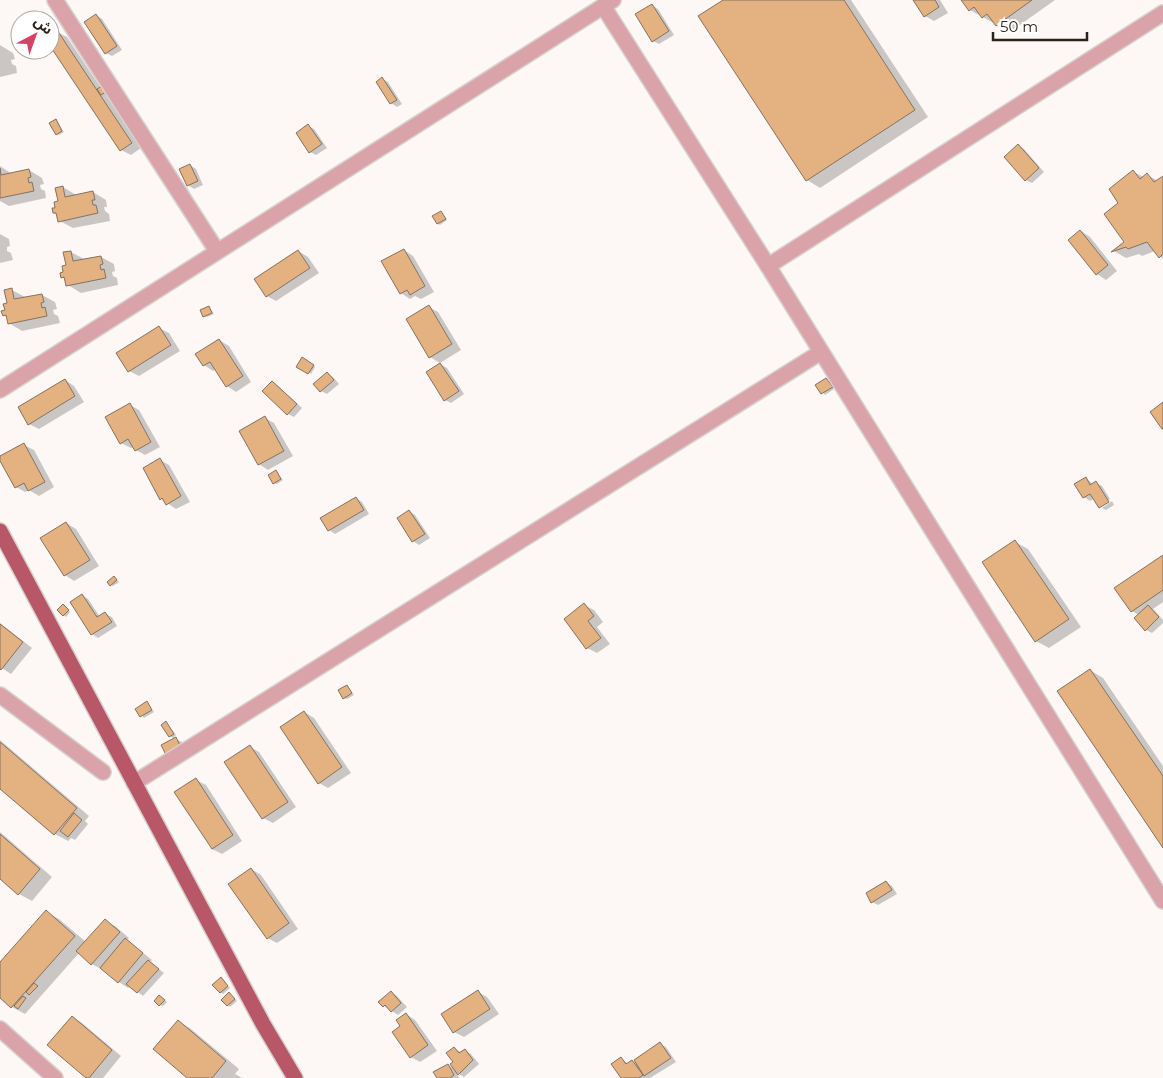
<svg xmlns="http://www.w3.org/2000/svg" width="1163" height="1078" font-family="Montserrat,'Noto Sans Arabic',sans-serif">
<style>
.shadow{fill:#0003}
.building{fill:#e4b181;stroke:#847261}
.lines{fill:none;stroke-linecap:round;stroke-linejoin:round}
.minor-casing{stroke:#d7d1ce;stroke-width:18}
.major-casing{stroke:#d7d1ce;stroke-width:18}
.minor{stroke:#daa3a9;stroke-width:15}
.major{stroke:#b75767;stroke-width:15}
</style>
<rect width="100%" height="100%" fill="#fdf8f5"/>
<g class="shadow">
<path d="M725,0H851L928,117L820,188L807,180Z"/>
<path d="M915,0H940L948,13L934,21L925,16Z"/>
<path d="M963,0H1055L1010,32L970,10Z"/>
<path d="M652,5L658,9L674,35L659,44L653,41Z"/>
<path d="M96,15L102,19L122,50L112,56L106,53Z"/>
<path d="M57,32L67,37L101,88L108,93L106,95L141,148L131,155L121,150L50,44V36Z"/>
<path d="M0,45L13,53L15,59L11,60L12,64L16,66L17,73L0,77Z"/>
<path d="M382,79L388,82L402,104L397,107L391,103Z"/>
<path d="M56,121L64,132L59,135L57,134Z"/>
<path d="M308,126L314,129L327,148L316,155L310,152Z"/>
<path d="M1018,146L1024,149L1044,172L1032,183L1026,180Z"/>
<path d="M190,165L196,169L203,185L194,189L188,185Z"/>
<path d="M0,166L12,174L29,170L42,178L44,184L40,185L41,189L45,191L46,198L9,206L0,201Z"/>
<path d="M1133,172L1144,177L1147,175L1158,181L1163,177V259L1155,251L1142,256L1139,254L1126,258L1114,251L1126,242L1120,203Z"/>
<path d="M63,187L76,195L93,192L106,200L107,207H104L105,211L109,214L110,221L73,228L60,221L58,215L54,213Z"/>
<path d="M441,212L447,220L440,225L437,223Z"/>
<path d="M1081,231L1090,237L1117,271L1106,280L1097,274Z"/>
<path d="M0,234L9,239L10,246L7,247V251L11,253L13,260L0,263Z"/>
<path d="M404,250L413,256L434,292L421,299L415,296L410,299L401,293Z"/>
<path d="M298,251L308,257L319,273L276,301L267,296Z"/>
<path d="M71,252L84,259L101,257L114,264L115,271L112,272L113,276L117,278L118,285L81,293L68,285L66,279L62,277Z"/>
<path d="M12,290L25,297L42,295L55,302L57,309L53,310L54,314L58,316L60,323L22,331L9,323L7,317L4,315Z"/>
<path d="M209,307L214,314L207,317L204,316Z"/>
<path d="M429,307L438,312L461,350L440,363L430,357L407,320Z"/>
<path d="M159,328L169,333L180,351L139,376L129,371Z"/>
<path d="M219,340L229,346L251,382L236,392L227,386L216,369L213,371L204,365Z"/>
<path d="M303,359L315,367L311,374L298,366Z"/>
<path d="M440,364L447,368L464,394L451,403L445,400Z"/>
<path d="M327,374L333,377L339,384L327,394L321,391Z"/>
<path d="M827,379L834,389L825,395L817,385Z"/>
<path d="M65,380L74,386L84,402L39,429L29,424Z"/>
<path d="M272,382L278,386L302,408L294,417L288,414Z"/>
<path d="M130,405L139,410L160,447L145,455L136,450L134,447L131,448L121,443Z"/>
<path d="M265,418L274,423L293,456L268,470L259,464Z"/>
<path d="M24,445L34,450L54,487L39,496L29,490L25,492L16,487L0,458Z"/>
<path d="M160,460L169,465L190,502L176,509L161,499Z"/>
<path d="M276,472L283,480L277,484L274,483Z"/>
<path d="M1086,478L1093,484L1096,483L1102,486L1110,499L1101,505V507L1095,498L1090,501L1084,497L1076,484Z"/>
<path d="M356,498L362,502L369,514L335,534L329,530Z"/>
<path d="M1112,501L1114,505L1106,510L1102,508Z"/>
<path d="M409,511L415,515L430,538L419,545L413,541Z"/>
<path d="M66,523L76,529L99,566L74,581L65,575Z"/>
<path d="M1015,542L1028,549L1081,627L1049,648L1036,641Z"/>
<path d="M1163,556V602L1153,609L1163,620V623L1152,633L1146,630L1139,615L1132,611Z"/>
<path d="M114,577L119,582L113,586L111,585Z"/>
<path d="M82,595L88,599L100,617L105,614L112,617L117,626L98,638L92,634Z"/>
<path d="M584,605L594,610L603,622L597,627L610,644L597,653L587,648Z"/>
<path d="M66,607L70,612L66,617L63,615Z"/>
<path d="M0,623L32,648L11,674L0,667Z"/>
<path d="M1090,670L1103,678L1163,766V845Z"/>
<path d="M347,686L354,695L347,699L344,698Z"/>
<path d="M147,703L154,712L144,718L137,709Z"/>
<path d="M304,712L314,718L351,773L328,788L319,783Z"/>
<path d="M166,723L176,735L173,738L170,736Z"/>
<path d="M176,739L182,742L187,753L174,760Z"/>
<path d="M0,740L89,816L85,821L88,824L75,840L71,838L68,841L55,834L0,787Z"/>
<path d="M250,747L259,752L296,807L273,823L263,818Z"/>
<path d="M196,780L206,785L242,841L222,854L212,849Z"/>
<path d="M0,832L52,877L32,901L19,894L0,878Z"/>
<path d="M251,869L261,875L298,929L277,943L267,938Z"/>
<path d="M886,882L892,886L897,894L878,905L872,902Z"/>
<path d="M46,912L59,919L86,942L105,921L115,926L129,938L127,940L152,960L150,962L164,973L143,996L130,986L128,988L119,982L102,968L101,969L92,964L79,953L25,1014L12,1007L0,997V964Z"/>
<path d="M221,978L230,988L223,994L220,992Z"/>
<path d="M391,992L397,996L407,1007L398,1015L384,1006Z"/>
<path d="M478,992L487,997L499,1014L464,1037L454,1032Z"/>
<path d="M231,995L237,1001L230,1007L228,1005Z"/>
<path d="M162,998L167,1002L163,1006L160,1005Z"/>
<path d="M406,1014L415,1020L437,1051L420,1062L411,1057L402,1026Z"/>
<path d="M72,1017L82,1023L121,1056L103,1078H88Z"/>
<path d="M178,1021L191,1029L239,1069L235,1074L242,1078H189Z"/>
<path d="M660,1044L666,1047L676,1062L650,1078H622L621,1058L628,1064L632,1061L637,1064Z"/>
<path d="M454,1048L462,1053L465,1051L471,1054L479,1064L464,1077L456,1072L459,1078H438L448,1065L456,1070Z"/>
</g>
<g class="building">
<path d="M723,0H844L915,110L806,181L698,16Z"/>
<path d="M913,0H935L939,7L924,17Z"/>
<path d="M961,0H1032L996,26L987,14L982,18L974,7L969,11Z"/>
<path d="M652,4L669,31L652,42L635,14Z"/>
<path d="M96,14L117,46L105,54L84,22Z"/>
<path d="M57,30L132,143L120,151L50,46V35Z"/>
<path d="M382,77L397,100L390,104L376,82Z"/>
<path d="M102,86L106,92L101,95L97,89Z"/>
<path d="M56,119L62,131L56,135L49,123Z"/>
<path d="M308,124L322,144L309,153L296,133Z"/>
<path d="M1018,144L1039,168L1025,181L1004,157Z"/>
<path d="M190,164L198,181L187,186L179,169Z"/>
<path d="M0,168L1,175L29,169L31,177L28,178L29,183L32,182L34,191L0,198Z"/>
<path d="M1133,170L1140,179L1147,173L1154,182L1163,176V254L1159,258L1147,242L1128,249L1126,247L1111,252L1124,242L1104,214L1118,203L1109,189Z"/>
<path d="M63,186L65,197L93,191L95,200H92L93,205H96L98,213L58,222L56,213H53L52,208H55L54,202L58,201L55,188Z"/>
<path d="M441,211L446,219L437,224L432,216Z"/>
<path d="M1080,230L1108,265L1096,275L1068,240Z"/>
<path d="M404,249L425,286L410,295L407,290L400,294L381,261Z"/>
<path d="M298,250L310,268L266,297L254,279Z"/>
<path d="M71,251L73,261L101,256L103,264L100,265L101,270L104,269L106,278L66,286L64,277L61,278L60,273L63,272L62,266L66,265L63,252Z"/>
<path d="M12,288L14,299L42,294L44,302L41,303L42,308L45,307L47,316L8,324L6,315L3,316L1,311L5,310L3,304L7,303L4,290Z"/>
<path d="M429,305L452,344L429,358L406,319Z"/>
<path d="M209,306L212,313L203,317L200,310Z"/>
<path d="M159,326L171,345L128,372L116,353Z"/>
<path d="M219,339L243,376L226,387L210,362L203,366L195,354Z"/>
<path d="M302,357L314,365L308,374L296,367Z"/>
<path d="M440,363L459,391L444,401L426,372Z"/>
<path d="M327,372L334,380L320,392L313,384Z"/>
<path d="M826,378L833,387L821,394L815,385Z"/>
<path d="M65,379L75,396L28,425L18,407Z"/>
<path d="M272,381L297,404L287,415L262,391Z"/>
<path d="M1163,402V429H1162L1150,412Z"/>
<path d="M130,403L151,442L135,451L128,439L120,444L105,417Z"/>
<path d="M265,416L284,451L258,465L239,431Z"/>
<path d="M24,443L45,482L28,491L24,483L15,488L0,461V456Z"/>
<path d="M160,458L181,496L166,505L162,498L160,500L143,468Z"/>
<path d="M276,470L281,479L273,484L268,475Z"/>
<path d="M1086,477L1090,485L1096,481L1109,502L1099,508L1090,494L1083,498L1074,484Z"/>
<path d="M356,497L364,510L328,531L320,518Z"/>
<path d="M409,510L425,534L412,542L397,518Z"/>
<path d="M66,522L90,560L64,576L40,538Z"/>
<path d="M1015,540L1069,619L1035,642L982,562Z"/>
<path d="M1163,555V590L1131,612L1114,588Z"/>
<path d="M114,576L117,580L110,586L107,582Z"/>
<path d="M82,594L97,617L105,612L112,622L91,635L70,602Z"/>
<path d="M584,603L594,616L588,621L601,638L586,649L564,619Z"/>
<path d="M63,604L69,610L63,616L57,610Z"/>
<path d="M1148,605L1159,617L1145,631L1134,618Z"/>
<path d="M0,624L23,642L1,670L0,669Z"/>
<path d="M1090,669L1163,776V848L1057,691Z"/>
<path d="M347,685L352,693L343,699L338,690Z"/>
<path d="M147,701L152,710L140,717L135,709Z"/>
<path d="M304,711L342,767L318,784L280,727Z"/>
<path d="M166,721L174,734L169,737L161,725Z"/>
<path d="M176,737L182,750L167,757L161,745Z"/>
<path d="M0,742L77,808L54,835L0,789Z"/>
<path d="M250,745L288,802L262,819L224,762Z"/>
<path d="M196,778L233,835L212,849L174,792Z"/>
<path d="M74,813L82,820L68,837L60,831Z"/>
<path d="M0,834L40,869L18,895L0,879Z"/>
<path d="M251,868L289,923L267,939L228,884Z"/>
<path d="M886,881L892,890L871,903L866,893Z"/>
<path d="M46,910L75,936L11,1008L0,998V962Z"/>
<path d="M105,919L120,932L91,965L76,951Z"/>
<path d="M125,938L143,953L118,983L100,968Z"/>
<path d="M148,960L159,969L137,993L126,984Z"/>
<path d="M221,977L228,986L220,993L212,985Z"/>
<path d="M34,983L38,986L29,995L26,992Z"/>
<path d="M478,990L490,1009L453,1033L441,1014Z"/>
<path d="M391,991L401,1003L391,1012L385,1005L383,1007L378,1002Z"/>
<path d="M229,992L235,999L227,1006L221,1000Z"/>
<path d="M159,995L165,1000L159,1006L154,1001Z"/>
<path d="M23,996L26,998L18,1009L14,1006Z"/>
<path d="M406,1013L428,1045L410,1058L392,1032L400,1026L396,1020Z"/>
<path d="M72,1016L112,1050L89,1078H86L47,1045Z"/>
<path d="M178,1020L226,1061L212,1078H187L153,1049Z"/>
<path d="M660,1042L671,1058L644,1076L634,1060Z"/>
<path d="M454,1047L459,1053L465,1049L473,1060L458,1075L450,1064L453,1062L446,1053Z"/>
<path d="M621,1057L626,1064L632,1060L643,1075L639,1078H621L611,1064Z"/>
<path d="M448,1064L454,1075L450,1078H437L433,1072Z"/>
</g>
<g class="lines">
<defs>
<g id="minor">
<path d="M55,0L217,251"/>
<path d="M603,6L768,266L1163,901"/>
<path d="M768,266L1163,13"/>
<path d="M0,390L613,0"/>
<path d="M0,695L103,772"/>
<path d="M134,783L821,352"/>
<path d="M0,1029L55,1078"/>
</g>
<path id="major" d="M0,531L263,1024L295,1078"/>
</defs>
<use href="#minor" class="minor-casing"/>
<use href="#major" class="major-casing"/>
<use href="#minor" class="minor"/>
<use href="#major" class="major"/>
</g>
<g transform="translate(35 35) rotate(41)"><circle r="24" fill="#ffffff" stroke="#aaa6a4"/>
<path d="M0-4L9 19L0 12L-9 19Z" fill="#d34364"/>
<text y="-8" font-size="14" font-weight="bold" text-anchor="middle" fill="#2a211c">ش</text>
</g>
<path d="M993 32v8h94v-8" fill="none" stroke="#2a211c" stroke-width="2.5"/>
<text x="1000" y="32" font-size="15" fill="#2a211c" stroke="#ffffff" stroke-width="4" paint-order="stroke">50 m</text>
</svg>
